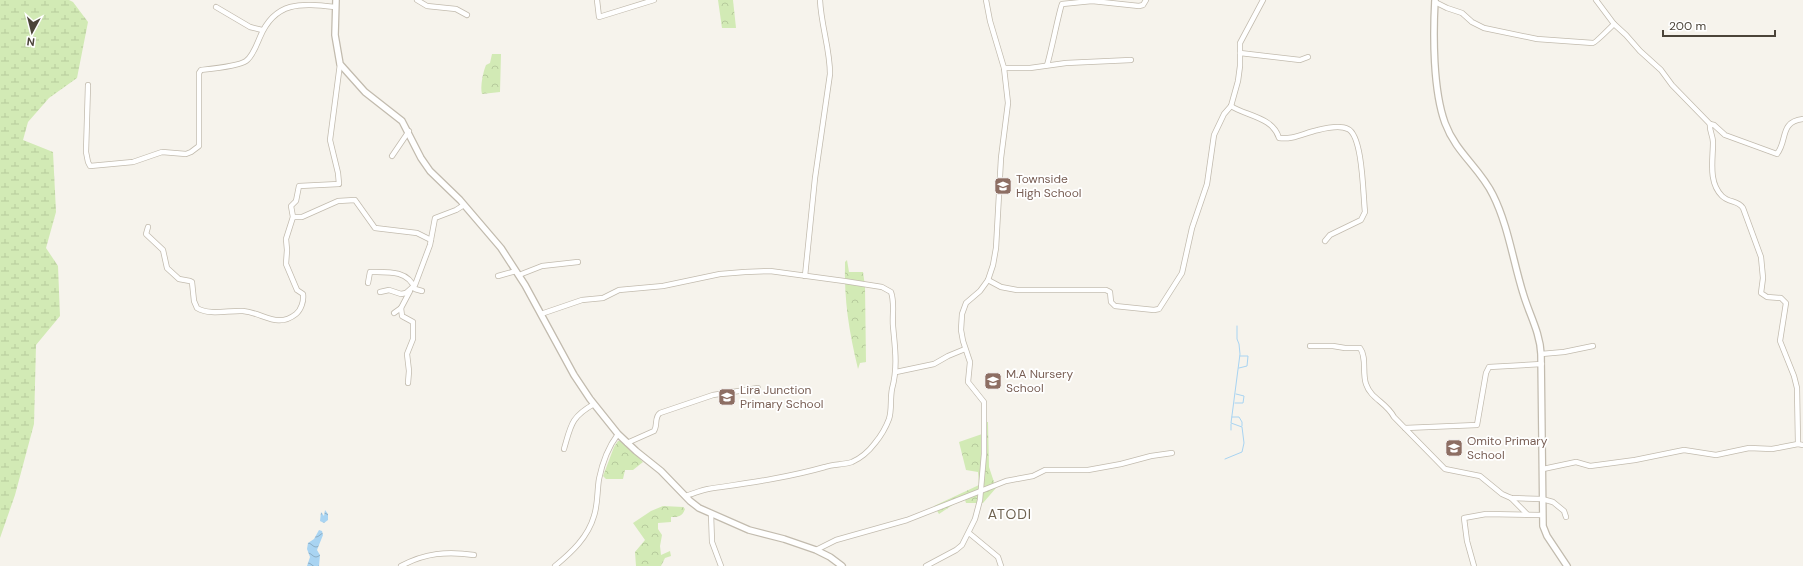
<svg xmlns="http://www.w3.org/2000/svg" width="1803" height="566" font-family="'DM Sans',sans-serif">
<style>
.forest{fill:url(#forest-crowns)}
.wetland{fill:url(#wetland-marsh)}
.water{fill:url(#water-waves)}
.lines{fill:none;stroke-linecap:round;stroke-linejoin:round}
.stream{stroke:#a9d4f2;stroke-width:1}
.minor-casing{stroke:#c2bbae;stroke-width:6}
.tertiary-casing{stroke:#c2bbae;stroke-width:8}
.minor{stroke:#fff;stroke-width:4.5}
.tertiary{stroke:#fff;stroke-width:5.5}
.labels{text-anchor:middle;stroke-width:3.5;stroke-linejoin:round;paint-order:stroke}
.education-label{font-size:12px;fill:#785e54;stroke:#fff;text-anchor:start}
.quarter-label{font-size:14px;letter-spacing:1px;fill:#6e6250;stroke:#fff}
</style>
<defs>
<pattern id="forest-crowns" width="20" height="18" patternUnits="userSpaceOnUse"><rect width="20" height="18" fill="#d2eab5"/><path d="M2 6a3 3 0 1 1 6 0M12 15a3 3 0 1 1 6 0" fill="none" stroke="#b6ca9c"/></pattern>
<pattern id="wetland-marsh" width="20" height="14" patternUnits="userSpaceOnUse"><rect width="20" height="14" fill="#d2eab5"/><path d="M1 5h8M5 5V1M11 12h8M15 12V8" fill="none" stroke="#b6ca9c"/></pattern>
<pattern id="water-waves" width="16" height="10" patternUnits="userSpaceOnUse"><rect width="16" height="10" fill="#a9d4f2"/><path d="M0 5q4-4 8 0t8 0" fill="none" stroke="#8caec5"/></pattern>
</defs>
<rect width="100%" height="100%" fill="#f6f3ec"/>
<g class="forest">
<path d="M718,0H733L736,28H722Z"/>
<path d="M492,54H501L500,92L482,94C480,87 483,72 486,65L490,63Z"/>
<path d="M847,260L849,272H863L865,286L866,362L860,363L858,369C849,331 844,301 845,262Z"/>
<path d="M986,422H988L989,467L996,488L983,503H966L965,500L954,504L939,514L934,506L979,485L978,472L966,470L959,442L985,433Z"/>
<path d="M618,441H622L643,462L633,470H625L623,479H606L603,476L614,447Z"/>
<path d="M663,506L683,507L685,509C682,517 678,517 671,517V522L658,523V529L662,535L660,546L661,555L670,551L671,556L665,558L661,566H636L635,552L645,540L633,523L651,511Z"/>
</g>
<path class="wetland" d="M0,0H69L73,2L88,22L77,78L49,98L28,122L23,140L53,152L56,212L46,248L58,266L60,316L36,345L34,424L15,495L0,538Z"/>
<g class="water">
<path d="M325,510L328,514V520L324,523L320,521L321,512L324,516Z"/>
<path d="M319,530L322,531L323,535L317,550L320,555L319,566H307L310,557L307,549L308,543L314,539Z"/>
</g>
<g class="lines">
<g class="stream">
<path d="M1239,368L1247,366L1248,356H1240"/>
<path d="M1235,403H1243L1244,396L1236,394"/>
<path d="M1232,417H1239L1242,422V426"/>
<path d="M1231,424V430"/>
<path d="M1225,459L1242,452L1244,443L1242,427L1231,423L1240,354L1239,344L1237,339V326"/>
</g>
<defs>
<g id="minor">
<path d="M417,0L427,6L456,9L467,15"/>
<path d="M597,0L599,17L654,0"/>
<path d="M1596,0L1614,24L1626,35L1640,51L1661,70L1672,85L1710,124L1714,125L1725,135L1777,154C1788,140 1779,122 1803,119"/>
<path d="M1435,2L1447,8L1462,13L1472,22L1484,28L1537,39L1593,43C1595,43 1612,26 1614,24"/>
<path d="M216,7L250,27L262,30"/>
<path d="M1240,53L1300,60L1308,57"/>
<path d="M1047,65C1050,57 1060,7 1062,4L1092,1L1139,6L1143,5L1146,0"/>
<path d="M1004,68H1030L1066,63L1131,60"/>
<path d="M88,85L86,152L88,162L90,166L133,162L162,152L186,154L191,152L199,146V73L201,70C210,69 239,66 246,61C253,56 257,44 260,37C275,1 301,3 335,7"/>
<path d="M1231,106C1246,116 1273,117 1279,138C1293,140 1304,133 1318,130C1326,128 1340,125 1348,129C1363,136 1363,196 1365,212L1361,220L1330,235L1325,241"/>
<path d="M1710,124C1709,130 1713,136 1713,142C1713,160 1708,182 1722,196C1729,203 1738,200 1743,208L1761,257L1763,278L1761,293L1767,297L1781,298L1786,303L1780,341L1794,376L1797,388L1798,444L1803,445"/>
<path d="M392,156L409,131"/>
<path d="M293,217H302L338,201L355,200L375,228L417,233L431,240"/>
<path d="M148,227L146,234L163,250L167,268L179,279L190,281L192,282L194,301L197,308C210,316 229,310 243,311C264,313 277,329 296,314C301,310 304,301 303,294L297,290L286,264L287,250L286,239L293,217L291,206L296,201L299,186L339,184L338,173L330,140L340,64"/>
<path d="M519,275L542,266L578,262"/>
<path d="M498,276L516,271"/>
<path d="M805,276L815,178L830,74C830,49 821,25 820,0"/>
<path d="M988,280L1001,287L1017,290H1106L1110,292L1111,302L1115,306L1154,310L1159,309L1182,273L1192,228L1207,184L1214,135L1224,114L1231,106L1238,81L1240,66V43L1263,0"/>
<path d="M368,283L370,272C388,272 408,270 415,289L422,291"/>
<path d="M380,292L389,290L401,294L406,293L415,285L430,245L435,218L456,210L464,205"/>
<path d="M401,308L402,316L413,322V339L407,354L409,371L408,383"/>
<path d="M394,313L401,308L410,291"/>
<path d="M541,314L582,300L603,298L619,290L663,286L720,274L745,272L770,271L844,281L882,287L891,292C895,303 892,315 893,326C895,348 898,367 892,389C890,399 892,410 889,419C886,427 880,437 875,443C869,451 861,458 852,462C843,465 833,464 825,467C786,478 748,483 708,489C701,490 693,494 685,496"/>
<path d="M1310,346H1333L1345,348H1360C1367,357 1362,373 1366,384C1371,399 1386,402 1394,417L1445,469L1480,476L1502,494L1511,498L1542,499L1553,502L1564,511L1566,517"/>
<path d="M1541,354L1564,352L1593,346"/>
<path d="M896,372L934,364L948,356L965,349"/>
<path d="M1405,428L1477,425L1486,373L1489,367L1542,364"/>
<path d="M627,443L654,431C658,425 654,417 660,413L713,395L758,388"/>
<path d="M564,449C571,425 571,417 594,404"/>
<path d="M1543,469L1576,462L1590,466L1635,460L1684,450L1716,455L1749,448L1772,449L1798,444"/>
<path d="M1511,498L1527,514"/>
<path d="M711,514L712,542L721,566"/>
<path d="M969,533L998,557L1001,566"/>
<path d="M816,550L836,540L907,520L1006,481L1033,476L1045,470H1088L1121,464L1151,456L1172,453"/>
<path d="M401,566C425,553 447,551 474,555"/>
<path d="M555,566C572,552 588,537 594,516C598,504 597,491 599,479C602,464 609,446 618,434"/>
<path d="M926,566L956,550L962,545L975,519L980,500L984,454V402L968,382L970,362L963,341L961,330L962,314L966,303L980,291L988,280L993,265L996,248L1001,158L1008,103L1004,68L990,21L986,0"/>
<path d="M1474,566L1467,541L1464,518L1486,514L1542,515"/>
</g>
<g id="tertiary">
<path d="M336,0L335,35L340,64L365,92L402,121L421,158L430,171L460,200L501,248L525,285L574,375L590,399L618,434L636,451L661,471L690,501L699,508L749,530L784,539L816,550L830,557L842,566"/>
<path d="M1435,0C1433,35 1433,90 1445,123C1456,153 1480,168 1493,195C1508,225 1513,261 1523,293C1529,314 1540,332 1541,354L1543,526L1547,536L1567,566"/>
</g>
</defs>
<use href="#minor" class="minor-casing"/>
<use href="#tertiary" class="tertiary-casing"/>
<use href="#minor" class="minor"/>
<use href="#tertiary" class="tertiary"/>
</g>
<defs>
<symbol id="school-square" viewBox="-11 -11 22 22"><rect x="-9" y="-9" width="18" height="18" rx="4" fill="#8d6e63" stroke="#fff"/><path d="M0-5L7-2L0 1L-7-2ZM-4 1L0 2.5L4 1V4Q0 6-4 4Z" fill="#fff"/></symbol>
</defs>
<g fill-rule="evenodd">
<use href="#school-square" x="993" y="176" width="20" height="20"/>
<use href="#school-square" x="983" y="371" width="20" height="20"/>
<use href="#school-square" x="717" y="387" width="20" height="20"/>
<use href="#school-square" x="1444" y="438" width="20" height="20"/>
</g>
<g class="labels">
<g class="education-label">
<text x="1016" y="183">Townside<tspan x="1016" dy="14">High School</tspan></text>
<text x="1006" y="378">M.A Nursery<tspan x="1006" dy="14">School</tspan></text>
<text x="740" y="394">Lira Junction<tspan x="740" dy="14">Primary School</tspan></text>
<text x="1467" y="445">Omito Primary<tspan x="1467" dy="14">School</tspan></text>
</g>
<g class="quarter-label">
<text x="1010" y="519">ATODI</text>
</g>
</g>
<g transform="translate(32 32) rotate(187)" stroke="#ffffff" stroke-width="3" paint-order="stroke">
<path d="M0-3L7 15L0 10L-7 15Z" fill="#4b4439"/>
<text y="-6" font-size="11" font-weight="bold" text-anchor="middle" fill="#4b4439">N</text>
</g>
<path d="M1663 30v6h112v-6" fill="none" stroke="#4b4439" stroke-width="2"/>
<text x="1669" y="30" font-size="12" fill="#4b4439" stroke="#ffffff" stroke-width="3" paint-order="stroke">200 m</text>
</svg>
